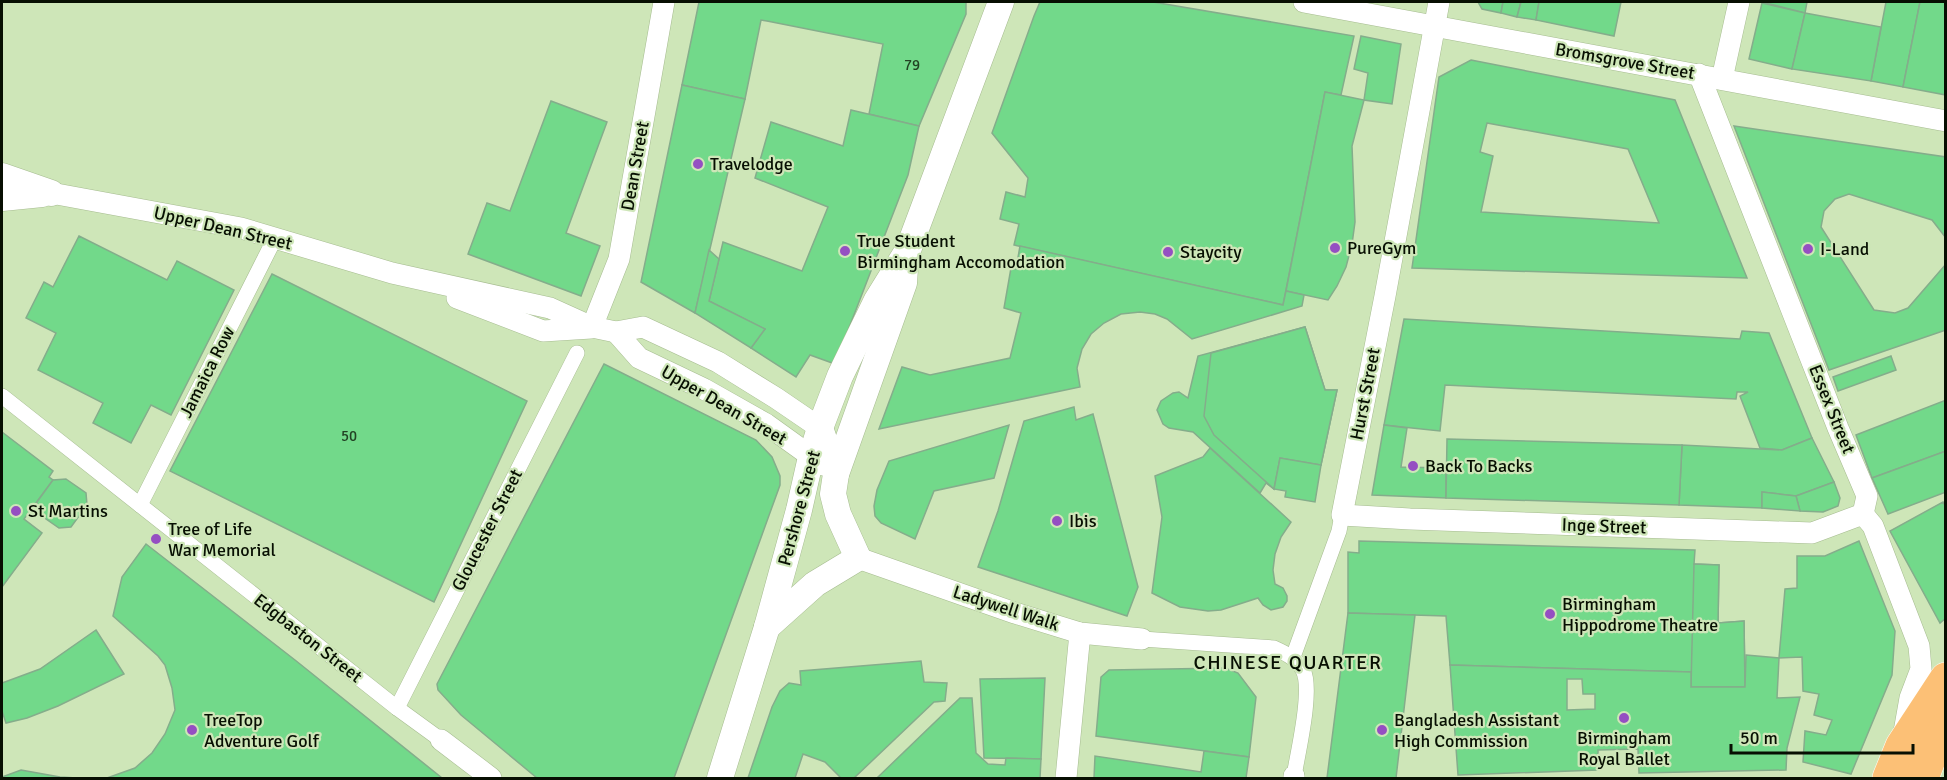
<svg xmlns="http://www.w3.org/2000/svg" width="1947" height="780" font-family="Signika,sans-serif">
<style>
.building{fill:#72d98a;stroke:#84ad8b;stroke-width:1.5;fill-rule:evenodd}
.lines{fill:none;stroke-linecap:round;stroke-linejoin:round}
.pedestrian-casing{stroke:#a6bc90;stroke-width:16}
.minor-casing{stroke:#a6bc90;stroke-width:22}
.tertiary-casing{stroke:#a6bc90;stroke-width:27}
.trunk-casing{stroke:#fff;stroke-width:34}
.pedestrian{stroke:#fff;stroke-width:15}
.minor{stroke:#fff;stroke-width:21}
.tertiary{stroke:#fff;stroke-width:26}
.trunk{stroke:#fcc076;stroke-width:33}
.poi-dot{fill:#954fc2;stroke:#cee6b8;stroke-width:2}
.labels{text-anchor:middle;stroke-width:4.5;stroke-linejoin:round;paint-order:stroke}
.number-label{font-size:15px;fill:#224224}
.street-label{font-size:18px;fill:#070f02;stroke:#cee6b8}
.poi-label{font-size:18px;fill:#070f02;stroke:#cee6b8;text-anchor:start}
.neighbourhood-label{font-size:20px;letter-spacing:1.5px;fill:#070f02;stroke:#cee6b8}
</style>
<rect width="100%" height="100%" fill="#cee6b8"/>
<g class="building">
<path d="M699,2H966V14L919,126L869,114L883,44L767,21L761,20L745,99L682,85Z"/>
<path d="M1040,2H1153L1354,36L1341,95L1325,92L1283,305L1014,245L1019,224L1000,219L1006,192L1025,197L1028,178L992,133L1034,16Z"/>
<path d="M1478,2H1503L1501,13L1482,9Z"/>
<path d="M1503,2H1521L1517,17L1501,13Z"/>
<path d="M1521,2H1539L1536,20L1517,17Z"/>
<path d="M1539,2H1621L1614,36L1536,20Z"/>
<path d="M1762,2H1807L1805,13Z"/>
<path d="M1886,2H1920L1903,87L1871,81Z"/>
<path d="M1920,2H1946V95L1903,87Z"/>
<path d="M1762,3L1805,13L1792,69L1749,59Z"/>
<path d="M1805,13L1881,27L1871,81L1792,69Z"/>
<path d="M1361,36L1401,44L1392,104L1364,100L1368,73L1354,69Z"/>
<path d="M1471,60L1675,100L1747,278L1412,268L1439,77ZM1487,123L1628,149L1659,223L1481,212L1493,156L1480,152Z"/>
<path d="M682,85L745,99L695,313L641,282Z"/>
<path d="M1325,92L1364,100L1352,146L1355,222L1352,244L1346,267L1337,286L1328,300L1286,291Z"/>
<path d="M551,101L607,122L566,233L600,246L581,296L468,254L487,203L510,211Z"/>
<path d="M851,110L919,126L908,175L835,364L810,355L796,377L751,348L765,329L709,301L723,242L802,271L828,207L755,178L771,122L843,146Z"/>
<path d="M1734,126L1946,157V238L1932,220L1849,194L1835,199L1824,211L1821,227L1874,310L1895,313L1908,308L1946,264V330L1829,370Z"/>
<path d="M79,236L167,280L177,261L234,290L171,415L151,405L131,443L93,423L103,403L38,370L56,333L26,318L44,282L53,287Z"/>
<path d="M1020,246L1283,305L1286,291L1304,295L1302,306L1192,339L1167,319L1155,314L1140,312L1121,314L1104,323L1091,334L1082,349L1077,368L1080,387L879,429L902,367L930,375L1010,358L1021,313L1004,308L1011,268L1016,269Z"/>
<path d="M709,250L719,259L709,301L765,329L751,348L695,313Z"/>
<path d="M272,274L527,401L434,602L170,471Z"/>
<path d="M1404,319L1740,339L1742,331L1769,333L1812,438L1782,450L1760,448L1740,396L1748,392H1737L1736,399L1445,385L1440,431L1384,425Z"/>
<path d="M1305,327L1325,390H1337L1321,465L1280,458L1274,489L1266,483L1260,493L1193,432L1169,428L1163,424L1157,410L1161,401L1173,393L1179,392L1188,398L1198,356Z"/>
<path d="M1305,327L1325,390H1337L1321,465L1280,458L1274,489L1214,435L1204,416L1211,353Z"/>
<path d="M1891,356L1896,370L1838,391L1833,377Z"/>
<path d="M604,364L756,440L772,457L780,476V485L674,778H537L461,715L438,690L437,684Z"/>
<path d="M1946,400V451L1872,478L1856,435Z"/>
<path d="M1074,407L1076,420L1093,414L1138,587L1127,616L978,567L998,511L1024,421Z"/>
<path d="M1009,425L994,478L934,491L915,539L881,523L875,516L874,506L877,490L889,461Z"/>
<path d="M1384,425L1407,428L1401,467L1446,468V498L1372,495Z"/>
<path d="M2,432L53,471L49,477L53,480L24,519L42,533L2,587Z"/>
<path d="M1812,438L1834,482L1796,496L1762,492V508L1679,505L1682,445L1782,450Z"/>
<path d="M1447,439L1682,445L1679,505L1446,498Z"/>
<path d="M1210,448L1291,522L1281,537L1275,554L1273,570L1275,584L1283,588L1287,596V601L1283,607L1271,610L1263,605L1258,598L1221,610L1208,611L1180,607L1152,593L1162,517L1155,476L1203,457Z"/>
<path d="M1946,451V492L1888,514L1872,478Z"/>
<path d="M1280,458L1321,465L1315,502L1285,497L1286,491L1274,489Z"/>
<path d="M66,479L86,493L87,505L71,527L59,528L39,514L37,502L53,480Z"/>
<path d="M1834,482L1840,498L1838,506L1823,512L1800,511L1796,496Z"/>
<path d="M1762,492L1796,496L1800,511L1762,508Z"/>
<path d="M1943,502L1946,507V618L1940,623L1890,531Z"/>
<path d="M1359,541L1695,550L1694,564L1719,565L1718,623L1744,621L1745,687H1691V672L1450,665L1446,616L1348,613V552L1359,553Z"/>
<path d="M1859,541L1895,631L1892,675L1851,774L1803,762L1805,731L1826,735L1832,720L1814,715L1819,694L1803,691L1802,657L1779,658L1785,589L1797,588V556H1825Z"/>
<path d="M146,544L295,660L442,778H107L135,768L152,753L165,734L175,710L172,688L165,665L158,656L113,616L122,577Z"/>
<path d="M1694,564L1719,565L1718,623L1744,621L1745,687H1691Z"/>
<path d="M1348,613L1415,615L1396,778H1327Z"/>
<path d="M96,630L124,674L58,706L27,718L6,723L2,711V683L40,669Z"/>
<path d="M1746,655L1779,658L1777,698L1800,697L1787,748L1786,770L1639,773L1638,749L1598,750V770L1458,775L1450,665L1691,672V687H1745ZM1567,679H1582L1583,694H1595V709L1567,710Z"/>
<path d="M921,661L924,682L947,683L945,701L934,702L854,778H841L825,762L803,754L795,778H748L772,707L780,691L789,683L801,685L800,671Z"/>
<path d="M1225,668L1238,673L1256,697L1249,757L1096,736L1101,677L1109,670Z"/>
<path d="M1045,678L1041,759L984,758L980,679Z"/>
<path d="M960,698H972L976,753L988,764L1005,765L1006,758L1041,759L1040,778H877Z"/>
<path d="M1204,751L1249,757L1246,778H1094L1095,756L1201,772Z"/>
<path d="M21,770L60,777L77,778H2V777Z"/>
</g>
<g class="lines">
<defs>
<g id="pedestrian">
<path d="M2,396L397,708L441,740"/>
<path d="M140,505L275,238"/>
<path d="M1142,639L1274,648C1285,653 1296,658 1303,670C1313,689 1298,752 1294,776"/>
<path d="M1293,657L1339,531L1342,515"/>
<path d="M397,708L577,353"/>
</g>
<g id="minor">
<path d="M1304,2L1946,121"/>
<path d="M1439,2L1385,296L1342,515L1410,519L1812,533L1863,514"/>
<path d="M1699,74L1838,428L1867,496L1863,514"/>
<path d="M1722,79L1739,2"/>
<path d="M51,193L241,228L392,273L550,308L592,327L616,332L643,327L718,362L776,398L820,428"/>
<path d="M457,298L543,331L591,328"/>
<path d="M592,327L619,259L664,2"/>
<path d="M616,332L639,358L704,389L766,424L823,465"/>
<path d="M1863,514L1873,526L1919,646L1921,669L1910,698L1904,732"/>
<path d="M858,558L1015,613L1080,633L1142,639"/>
<path d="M441,740L491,778"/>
<path d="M1066,778L1080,633"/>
<path d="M1294,778V776"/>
</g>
<g id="tertiary">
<path d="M2,176L51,193"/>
<path d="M2,198L42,194"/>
<path d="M836,474L904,283L905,268"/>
<path d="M767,627L815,584L858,558L838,514L833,494L836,474L820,428"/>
<path d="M720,778L767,627L799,510L811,457L820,428L840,376L877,300L908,250L1001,2"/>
</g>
<g id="trunk">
<path d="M1889,778L1902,746L1946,679"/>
<path d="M1922,778L1933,749L1946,728"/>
</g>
</defs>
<use href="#pedestrian" class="pedestrian-casing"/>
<use href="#minor" class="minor-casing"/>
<use href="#tertiary" class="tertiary-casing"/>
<use href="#trunk" class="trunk-casing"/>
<use href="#pedestrian" class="pedestrian"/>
<use href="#minor" class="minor"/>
<use href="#tertiary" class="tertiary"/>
<use href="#trunk" class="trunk"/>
</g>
<g class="poi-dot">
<circle cx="698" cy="164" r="6"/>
<circle cx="1335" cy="248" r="6"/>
<circle cx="1808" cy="249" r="6"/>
<circle cx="845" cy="251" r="6"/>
<circle cx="1168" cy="252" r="6"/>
<circle cx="1413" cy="466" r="6"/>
<circle cx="16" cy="511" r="6"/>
<circle cx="1057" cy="521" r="6"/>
<circle cx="156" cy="539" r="6"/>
<circle cx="1550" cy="614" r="6"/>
<circle cx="1624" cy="718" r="6"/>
<circle cx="192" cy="730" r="6"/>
<circle cx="1382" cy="730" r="6"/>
</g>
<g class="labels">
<g class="number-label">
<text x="912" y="70">79</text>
<text x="349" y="441">50</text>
</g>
<g class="street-label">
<text transform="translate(1625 61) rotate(10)" y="6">Bromsgrove Street</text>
<text transform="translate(635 166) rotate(-80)" y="6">Dean Street</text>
<text transform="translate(223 228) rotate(13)" y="6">Upper Dean Street</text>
<text transform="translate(207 372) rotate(-63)" y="6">Jamaica Row</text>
<text transform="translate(1365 394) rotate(-79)" y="6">Hurst Street</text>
<text transform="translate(724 405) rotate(30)" y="6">Upper Dean Street</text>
<text transform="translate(1832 409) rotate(68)" y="6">Essex Street</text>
<text transform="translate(799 508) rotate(-75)" y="6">Pershore Street</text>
<text transform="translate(1604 526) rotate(2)" y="6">Inge Street</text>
<text transform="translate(487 530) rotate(-63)" y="6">Gloucester Street</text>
<text transform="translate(1006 608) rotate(18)" y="6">Ladywell Walk</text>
<text transform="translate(308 638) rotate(38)" y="6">Edgbaston Street</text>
</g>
<g class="poi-label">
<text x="710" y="170">Travelodge</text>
<text x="857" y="247">True Student<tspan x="857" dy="21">Birmingham Accomodation</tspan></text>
<text x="1347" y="254">PureGym</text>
<text x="1820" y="255">I-Land</text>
<text x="1180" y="258">Staycity</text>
<text x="1425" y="472">Back To Backs</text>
<text x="28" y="517">St Martins</text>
<text x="1069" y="527">Ibis</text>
<text x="168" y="535">Tree of Life<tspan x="168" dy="21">War Memorial</tspan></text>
<text x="1562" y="610">Birmingham<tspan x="1562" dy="21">Hippodrome Theatre</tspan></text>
<text x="204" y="726">TreeTop<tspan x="204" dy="21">Adventure Golf</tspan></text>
<text x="1394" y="726">Bangladesh Assistant<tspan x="1394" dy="21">High Commission</tspan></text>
<text x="1624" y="744" text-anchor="middle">Birmingham<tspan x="1624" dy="21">Royal Ballet</tspan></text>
</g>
<g class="neighbourhood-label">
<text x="1288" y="669">CHINESE QUARTER</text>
</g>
</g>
<rect width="1947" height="780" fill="none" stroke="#070f02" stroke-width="6"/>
<path d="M1731 744v9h182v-9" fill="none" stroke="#070f02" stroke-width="3"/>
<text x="1740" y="744" font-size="18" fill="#070f02" stroke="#cee6b8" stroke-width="4.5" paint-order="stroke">50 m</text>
</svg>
